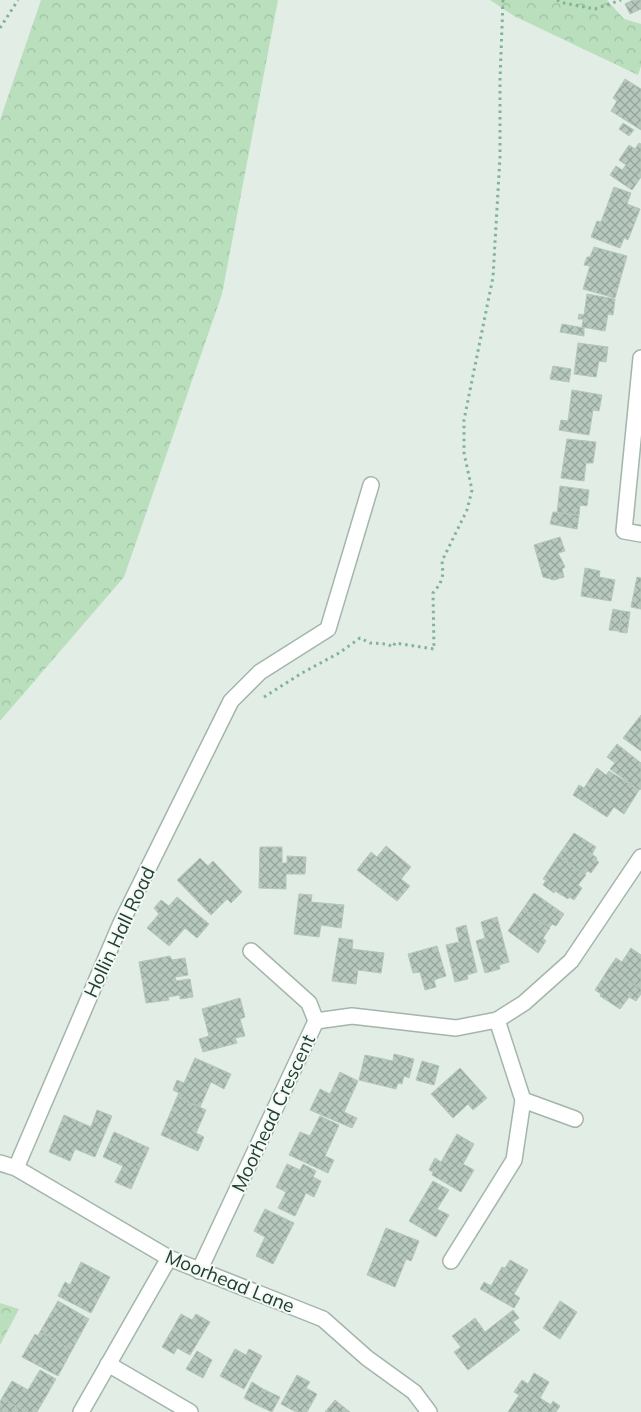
<svg xmlns="http://www.w3.org/2000/svg" width="641" height="1412" font-family="Mulish,sans-serif">
<style>
.forest{fill:url(#forest-crowns)}
.building{fill:url(#building-cross-hatch);stroke:#b4c7bb}
.lines{fill:none;stroke-linecap:round;stroke-linejoin:round}
.minor-casing{stroke:#a4b5ac;stroke-width:18}
.path{stroke:#80b399;stroke-width:3;stroke-dasharray:2.5 4;stroke-linecap:butt}
.minor{stroke:#fff;stroke-width:15}
.labels{text-anchor:middle;stroke-width:4;stroke-linejoin:round;paint-order:stroke}
.street-label{font-size:19px;fill:#213f31;stroke:#f3f9f5}
</style>
<defs>
<pattern id="forest-crowns" width="20" height="18" patternUnits="userSpaceOnUse" patternTransform="scale(1.25)"><rect width="20" height="18" fill="#b9dfbd"/><path d="M2 6a3 3 0 1 1 6 0M12 15a3 3 0 1 1 6 0" fill="none" stroke="#9fc0a3"/></pattern>
<pattern id="building-cross-hatch" width="8" height="8" patternUnits="userSpaceOnUse" patternTransform="scale(1.25)"><rect width="8" height="8" fill="#b7c8be"/><path d="M0 0l8 8M0 8l8-8" fill="none" stroke="#94a49b"/></pattern>
</defs>
<rect width="100%" height="100%" fill="#e2ede6"/>
<g class="forest">
<path d="M41,0H278L222,294L124,577L0,721V120Z"/>
<path d="M490,0H607L624,19L641,24V66L638,75L514,16Z"/>
<path d="M0,1303L19,1309L0,1345Z"/>
</g>
<g class="building">
<path d="M633,0H641V9L630,14L625,4Z"/>
<path d="M625,79L641,89V130L611,111L617,101L613,98Z"/>
<path d="M623,123L634,130L629,136L619,129Z"/>
<path d="M639,143L641,144V177L632,190L610,175L616,166L622,170L626,165L619,160L629,145L635,149Z"/>
<path d="M614,187L631,193L627,204L640,209L628,240L624,238L620,248L591,237L597,221L601,222Z"/>
<path d="M594,247L627,256L615,298L583,289L590,266L584,265L587,257H590Z"/>
<path d="M587,294L615,299L613,315L608,314L605,331L582,327L583,319H578L579,314L584,315Z"/>
<path d="M562,324L584,328V336L560,332Z"/>
<path d="M578,343L608,347L606,362L599,361L596,377L574,374Z"/>
<path d="M553,366L571,369L569,382L550,379Z"/>
<path d="M572,390L602,395L599,411L593,410L589,435L559,430L561,420L568,421Z"/>
<path d="M567,439L596,442L593,463H586L584,481L561,478Z"/>
<path d="M560,486L589,490L587,506L580,505L579,515L557,513Z"/>
<path d="M553,512L579,515L577,529L550,524Z"/>
<path d="M560,537L565,551L558,553L565,567L562,569L564,577L554,580L543,577L534,545Z"/>
<path d="M585,568L600,571L599,577L615,580L611,601L581,596Z"/>
<path d="M637,577L641,578V609L631,607Z"/>
<path d="M613,609L622,611L619,631L609,630Z"/>
<path d="M622,611L630,612L627,633L619,632Z"/>
<path d="M641,715V751L623,738Z"/>
<path d="M617,744L641,763V789L639,790L610,769L615,763L607,757Z"/>
<path d="M597,768L606,775L609,771L639,790L624,814L614,807L607,817L573,795L579,785L584,788Z"/>
<path d="M574,833L596,847L592,854L597,858L596,860L599,862L591,873L588,871L585,874L558,856Z"/>
<path d="M386,846L411,867L401,879L410,886L397,901L357,870L371,852L377,857Z"/>
<path d="M260,847H282V863H287V856L306,857L305,874H286V889L259,888Z"/>
<path d="M558,856L586,875L578,885L582,888L574,900L569,897L568,899L555,891L554,893L543,885L546,880L543,879Z"/>
<path d="M200,858L208,866L213,861L242,892L231,903L227,899L211,915L177,880Z"/>
<path d="M534,893L564,914L556,926L552,924L549,928L523,909Z"/>
<path d="M299,894L312,895L311,902L344,905L341,928L321,925L319,937L294,934Z"/>
<path d="M177,897L209,924L197,938L185,928L169,946L147,928L159,914L154,908L161,900L169,906Z"/>
<path d="M523,909L550,928L543,938L546,941L538,953L508,931Z"/>
<path d="M497,917L509,962L499,965L500,969L485,973L476,941L485,938L481,922Z"/>
<path d="M466,925L477,972L467,975L468,979L455,982L446,945L459,942L456,928Z"/>
<path d="M339,938L353,940L352,949L384,953L381,973L358,970L356,984L332,981Z"/>
<path d="M437,946L446,976L434,980L436,987L425,990L420,972L413,973L408,954Z"/>
<path d="M631,948L641,955V989L609,968L616,958L622,962Z"/>
<path d="M170,956L172,960L185,958L188,975L175,977L176,981L190,979L193,997L180,999V995L168,997L169,1000L146,1003L139,962Z"/>
<path d="M609,968L641,989V994L636,1001L629,997L620,1009L600,996L601,994L595,990Z"/>
<path d="M240,998L245,1017L240,1019L245,1036L235,1038L237,1043L203,1052L199,1039L209,1036L202,1009Z"/>
<path d="M394,1054L414,1059L409,1078L404,1076L402,1084L398,1083L396,1089L359,1080L365,1055L393,1061Z"/>
<path d="M195,1058L231,1074L224,1089L211,1082L200,1107L177,1097L179,1093L173,1090L177,1080L184,1083Z"/>
<path d="M422,1061L439,1066L434,1085L416,1080Z"/>
<path d="M460,1068L487,1098L473,1110L468,1104L453,1118L431,1094Z"/>
<path d="M340,1072L358,1081L344,1112L357,1118L352,1128L310,1110L320,1089L330,1094Z"/>
<path d="M177,1097L206,1110L196,1133L204,1137L198,1151L161,1135Z"/>
<path d="M97,1110L112,1116L95,1157L75,1149L70,1161L49,1152L64,1115L91,1127Z"/>
<path d="M320,1116L339,1125L325,1156L334,1160L328,1173L289,1155L300,1132L310,1136Z"/>
<path d="M114,1132L149,1148L131,1189L115,1182L123,1166L103,1157Z"/>
<path d="M457,1134L474,1144L463,1164L474,1170L461,1192L432,1175L433,1172L429,1170L435,1158L441,1162Z"/>
<path d="M287,1164L300,1170L303,1164L316,1171L313,1177L321,1181L314,1197L306,1193L295,1216L278,1208L286,1192L276,1187Z"/>
<path d="M433,1181L449,1190L437,1209L449,1215L436,1237L409,1221Z"/>
<path d="M265,1209L294,1223L273,1264L256,1256L265,1237L254,1231Z"/>
<path d="M386,1228L419,1241L411,1261L406,1259L395,1287L367,1275Z"/>
<path d="M510,1260L528,1270L514,1294L520,1298L514,1308L480,1289L484,1282L491,1286L502,1267L505,1268Z"/>
<path d="M81,1262L110,1277L91,1313L58,1296L65,1282L70,1285Z"/>
<path d="M58,1301L89,1319L72,1350L40,1332Z"/>
<path d="M560,1301L577,1312L560,1339L543,1328Z"/>
<path d="M513,1310L519,1318L513,1322L520,1330L468,1370L454,1352L461,1347L452,1336L475,1318L485,1332Z"/>
<path d="M181,1314L192,1320L196,1314L210,1322L190,1355L177,1348L174,1354L162,1347Z"/>
<path d="M40,1332L72,1350L58,1376L22,1357L35,1334L38,1336Z"/>
<path d="M235,1349L246,1355L249,1349L262,1356L244,1389L220,1376Z"/>
<path d="M197,1351L212,1360L203,1378L186,1369Z"/>
<path d="M40,1370L56,1379L37,1412H26L2,1398L12,1381L28,1390Z"/>
<path d="M534,1373L549,1382L540,1398L551,1405L553,1401L560,1406L556,1412H508L519,1395L514,1392L522,1380L528,1384Z"/>
<path d="M297,1375L310,1382L306,1388L317,1394L307,1412H296L281,1404Z"/>
<path d="M252,1382L263,1389L255,1404L244,1398Z"/>
<path d="M263,1389L280,1397L272,1412L255,1404Z"/>
<path d="M2,1398L26,1412H0V1402Z"/>
<path d="M335,1400L350,1412H325Z"/>
</g>
<g class="lines">
<defs>
<g id="minor">
<path d="M641,358L624,531L641,534"/>
<path d="M251,951L309,1003L316,1021"/>
<path d="M523,1100L575,1119"/>
<path d="M0,1163L16,1168L169,1258L323,1319L367,1358L414,1392L429,1412"/>
<path d="M16,1168L121,923L231,701L260,672L328,629L371,485"/>
<path d="M451,1261L514,1160L523,1100L497,1020"/>
<path d="M199,1271L316,1021L352,1016L456,1028L497,1020L524,1003L571,961L641,857"/>
<path d="M108,1364L190,1412"/>
<path d="M81,1412L169,1258"/>
</g>
</defs>
<use href="#minor" class="minor-casing"/>
<g class="path">
<path d="M557,0L564,3L595,9L621,0"/>
<path d="M0,28L18,0"/>
<path d="M264,697L302,673L339,653L360,638L370,643L387,644L393,647L395,643L434,649L433,593L440,584L443,574L442,561L467,510L472,490L464,453V420L493,277L500,157V80L503,0"/>
</g>
<use href="#minor" class="minor"/>
</g>
<g class="labels">
<g class="street-label">
<text transform="translate(119 932) rotate(-65)" y="7">Hollin Hall Road</text>
<text transform="translate(273 1113) rotate(-65)" y="7">Moorhead Crescent</text>
<text transform="translate(230 1281) rotate(22)" y="7">Moorhead Lane</text>
</g>
</g>
</svg>
